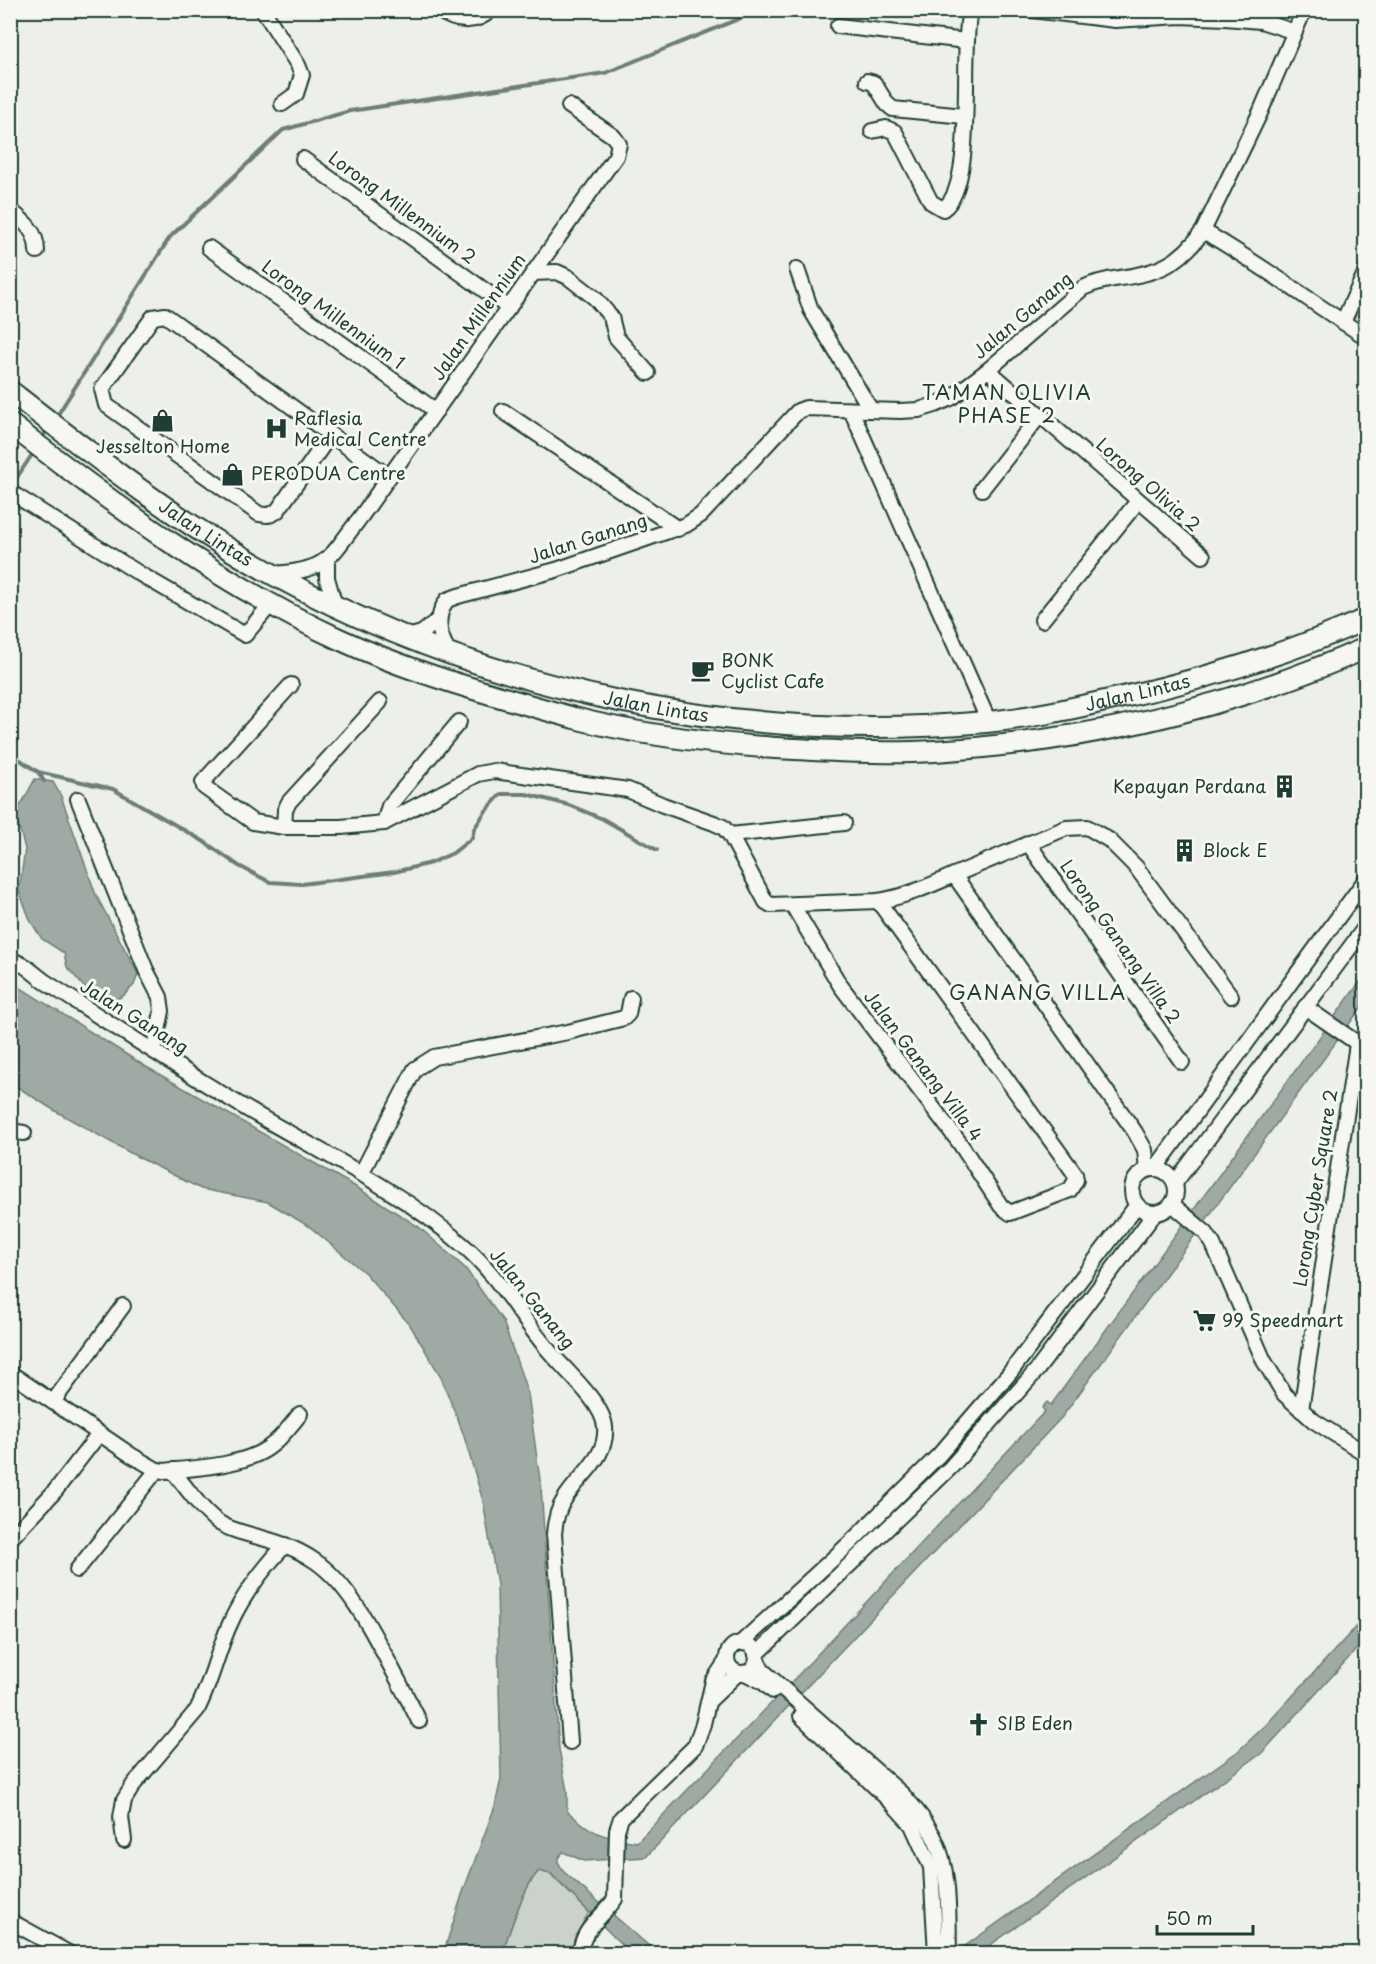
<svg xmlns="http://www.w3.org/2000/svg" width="1376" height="1964" font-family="'Playpen Sans',sans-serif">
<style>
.green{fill:#cbd2cc;stroke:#758880;stroke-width:1.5}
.water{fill:#9faaa4;stroke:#6c7e77;stroke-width:1.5}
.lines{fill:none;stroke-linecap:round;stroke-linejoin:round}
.stream{stroke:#6c7e77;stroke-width:4}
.minor-casing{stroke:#1f3d34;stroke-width:18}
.highway-casing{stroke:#1f3d34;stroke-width:24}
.minor{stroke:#f6f6f2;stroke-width:14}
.highway{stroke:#f6f6f2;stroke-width:20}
.labels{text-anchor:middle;stroke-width:6;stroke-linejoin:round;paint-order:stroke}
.street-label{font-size:18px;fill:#1f3d34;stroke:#f6f6f2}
.poi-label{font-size:18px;fill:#1f3d34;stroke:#f6f6f2;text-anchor:start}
.neighbourhood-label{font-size:20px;letter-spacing:1.5px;fill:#1f3d34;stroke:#f6f6f2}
</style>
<rect width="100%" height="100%" fill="#edefea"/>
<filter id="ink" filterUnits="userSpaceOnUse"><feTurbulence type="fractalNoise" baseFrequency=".0167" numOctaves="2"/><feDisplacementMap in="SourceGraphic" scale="12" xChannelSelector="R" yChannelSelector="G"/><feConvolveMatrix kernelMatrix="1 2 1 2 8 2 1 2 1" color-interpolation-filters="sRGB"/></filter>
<g filter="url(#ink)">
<path class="green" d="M539,1871L550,1874L589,1912L575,1937L571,1953L502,1954C510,1931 523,1887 539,1871Z"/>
<g class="water">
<path d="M35,779L53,782L61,796L96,895L138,974L134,985L123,996L116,999L99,998L84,987L67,967L64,953L42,939L31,922L19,891L25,849L17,820V812Z"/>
<path d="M1365,975L1366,1001L1062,1417L646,1857L584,1861L563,1852L558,1858V1862L564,1872L657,1953H630L551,1874L539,1871C523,1886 510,1932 502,1953L443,1954L463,1892L495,1806L501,1779L497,1585L483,1501L463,1433L440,1375L410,1325L365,1273L310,1227L268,1202L201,1189L134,1155L52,1109L11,1083L10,981L143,1065L356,1187L419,1227L465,1268L503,1321L528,1394L541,1487L559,1749L567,1791V1811C594,1835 602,1837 637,1842L786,1688L1045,1411L1042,1408L1047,1402L1051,1405Z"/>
<path d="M1365,1617V1640L1262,1753L979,1953L954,1954L1237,1752L1265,1726Z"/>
</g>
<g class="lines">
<g class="stream">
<path d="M55,419L170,237L283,130L350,111L605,73L761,10"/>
<path d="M40,441L49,427"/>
<path d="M10,488L35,450"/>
<path d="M10,753L38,772L44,781"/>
<path d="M38,772L113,789L203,841L239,866L270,882L302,884L394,872L431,863L453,853L472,838L474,829L485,812L501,794H526L569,805L603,819L657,850"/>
</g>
<defs>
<g id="minor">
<path d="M263,10L298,65L302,75L296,94L282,104"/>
<path d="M438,10C455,22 475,25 491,10"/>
<path d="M1032,10L1115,20L1180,16L1225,18L1261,21L1295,32"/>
<path d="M838,26L966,41"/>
<path d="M867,81L874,83L887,104L893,109L964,116"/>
<path d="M872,131L886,128L895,132L931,202L943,209C977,186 960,54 970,10"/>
<path d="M303,159L509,308"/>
<path d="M10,210C25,222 37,232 37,251"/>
<path d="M1203,231C1259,263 1311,302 1366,337"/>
<path d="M209,248L436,411"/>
<path d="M797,269L811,310L871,410"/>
<path d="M533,273L557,272L568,277L595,298L611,317L616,337L648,373"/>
<path d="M1343,322L1366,271"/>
<path d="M988,370L1203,556"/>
<path d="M851,410L989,722"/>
<path d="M503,411L678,529"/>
<path d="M330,435L278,510C272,515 268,516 259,514L106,405L102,389L153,317L165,315L389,477"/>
<path d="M982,489L1040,415"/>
<path d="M10,492L140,574L245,635L271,604"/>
<path d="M327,560V578L335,606"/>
<path d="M275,574C329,570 329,558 360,518L616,156L619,144L613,136L569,106"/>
<path d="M1042,620L1138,501"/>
<path d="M407,637L422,633L438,620"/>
<path d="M450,654C439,637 434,618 447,600L458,596L556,570L686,525L701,515L798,411L806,408L900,411L919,410L935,405L951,398L988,370L1083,288C1095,282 1106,280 1120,278C1158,273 1180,264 1203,231L1260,113L1304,10"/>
<path d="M291,685L203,782L204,787L253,822L284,827H341L384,823L478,774L494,771L628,790L663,805L714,823L723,827L730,835L766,902L771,905L878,901C905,897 929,886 954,875L1135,1132L1145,1150L1147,1170"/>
<path d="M78,799L146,970L160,997L162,1011L154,1051"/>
<path d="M384,823L389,806L459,722"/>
<path d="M284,827L285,810L289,802L380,702"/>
<path d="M730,835L844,823"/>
<path d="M1028,843L1182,1062"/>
<path d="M954,875L1066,828L1087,827L1109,840L1136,867L1231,996"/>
<path d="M793,906L840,985L959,1142L1001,1206L1010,1213L1070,1190L1076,1180L1075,1174L878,901"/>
<path d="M10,959L25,966L44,981C111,1024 178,1068 247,1109C320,1152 399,1189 464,1246C499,1276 520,1317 550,1352C565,1370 603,1403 605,1427C608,1458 578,1476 564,1500C557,1510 555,1522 554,1534L570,1742"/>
<path d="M1305,1007L1363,1047"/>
<path d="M10,1131L24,1133"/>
<circle cx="1154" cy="1191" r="22"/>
<path d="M1155,1169L1366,879"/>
<path d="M361,1174L415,1069L434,1057L568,1032L624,1018L628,1014L631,998"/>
<path d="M1175,1183L1366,926"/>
<path d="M1172,1204L1206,1233L1213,1244L1264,1361L1284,1394L1314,1421L1366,1454"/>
<path d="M10,1373L131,1455L157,1470L165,1471C196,1468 242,1466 268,1448C281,1439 290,1426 300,1414"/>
<path d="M53,1402L123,1306"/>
<path d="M1301,1410L1357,1044"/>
<path d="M172,1470C186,1487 203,1513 221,1524C231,1530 241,1532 251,1535C274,1541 295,1547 315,1561C352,1586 377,1641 398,1680C405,1694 412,1706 419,1721"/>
<path d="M10,1539L55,1491L99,1434"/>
<path d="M77,1570L157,1470"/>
<path d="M741,1643L849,1544L939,1455L1009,1374L1137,1205"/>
<circle cx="742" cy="1658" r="15"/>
<path d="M756,1655L951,1467L1037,1370L1155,1213"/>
<path d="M757,1660L762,1670L903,1795C915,1808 926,1821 934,1837C951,1871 948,1916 949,1954"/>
<path d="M745,1673L763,1682L773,1691"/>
<path d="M709,1701L738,1673"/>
<path d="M801,1716L893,1804L912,1825L931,1867L936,1954"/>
<path d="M124,1840L121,1817L124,1800L134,1784L197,1710C211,1683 217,1653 229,1626C242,1595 263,1569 285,1545"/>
<path d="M10,1921L70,1954"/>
<path d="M580,1954C582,1928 602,1918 615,1899L617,1830L621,1818L695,1746L703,1724L713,1681L727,1660"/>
</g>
<g id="highway">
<path id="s1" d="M10,391C95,457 179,523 274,575C491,693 740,744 986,722C1032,718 1078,707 1123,697C1206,679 1287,654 1366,619"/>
<path d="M10,424C114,505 220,584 339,639C395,665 452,683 511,700C532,706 553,712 574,718C639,735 708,743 775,748C829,751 882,754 935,751C1083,742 1230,708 1366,648"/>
</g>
</defs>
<use href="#minor" class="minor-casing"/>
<use href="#highway" class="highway-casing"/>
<use href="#minor" class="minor"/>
<use href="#highway" class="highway"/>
</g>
</g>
<defs>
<symbol id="shop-bare" viewBox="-9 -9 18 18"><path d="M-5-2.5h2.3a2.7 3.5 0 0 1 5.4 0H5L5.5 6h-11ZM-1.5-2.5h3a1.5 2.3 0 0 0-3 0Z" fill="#1f3d34" stroke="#f6f6f2" stroke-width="2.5" paint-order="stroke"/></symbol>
<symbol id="hospital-bare" viewBox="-9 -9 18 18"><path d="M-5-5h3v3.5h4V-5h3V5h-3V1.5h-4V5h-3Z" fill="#1f3d34" stroke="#f6f6f2" stroke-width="2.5" paint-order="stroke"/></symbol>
<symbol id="cafe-bare" viewBox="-9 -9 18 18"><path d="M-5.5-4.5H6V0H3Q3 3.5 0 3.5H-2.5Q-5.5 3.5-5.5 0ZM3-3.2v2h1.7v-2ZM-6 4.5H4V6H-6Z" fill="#1f3d34" stroke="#f6f6f2" stroke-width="2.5" paint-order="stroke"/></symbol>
<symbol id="building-bare" viewBox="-9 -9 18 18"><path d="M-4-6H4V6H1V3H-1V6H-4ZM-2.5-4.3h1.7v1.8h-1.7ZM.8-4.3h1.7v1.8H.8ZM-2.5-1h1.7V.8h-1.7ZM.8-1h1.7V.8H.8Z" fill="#1f3d34" stroke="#f6f6f2" stroke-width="2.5" paint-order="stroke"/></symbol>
<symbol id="supermarket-bare" viewBox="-9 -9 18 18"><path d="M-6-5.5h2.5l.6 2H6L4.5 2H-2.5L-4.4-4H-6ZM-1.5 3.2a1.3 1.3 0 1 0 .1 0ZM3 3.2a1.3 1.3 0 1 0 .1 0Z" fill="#1f3d34" stroke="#f6f6f2" stroke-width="2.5" paint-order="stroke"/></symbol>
<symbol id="church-bare" viewBox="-9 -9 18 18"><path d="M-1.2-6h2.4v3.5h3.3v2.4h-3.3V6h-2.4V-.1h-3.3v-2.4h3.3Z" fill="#1f3d34" stroke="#f6f6f2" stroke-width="2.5" paint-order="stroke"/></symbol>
</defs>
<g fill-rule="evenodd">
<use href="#shop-bare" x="146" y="404" width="33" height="33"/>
<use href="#hospital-bare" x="260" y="412" width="33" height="33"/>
<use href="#shop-bare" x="216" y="458" width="33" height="33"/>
<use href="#cafe-bare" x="686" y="654" width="33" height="33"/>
<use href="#building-bare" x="1268" y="770" width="33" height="33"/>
<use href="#building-bare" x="1168" y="834" width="33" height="33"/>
<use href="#supermarket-bare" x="1188" y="1304" width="33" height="33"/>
<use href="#church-bare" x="962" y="1708" width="33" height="33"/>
</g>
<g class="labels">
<g class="street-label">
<text transform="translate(402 208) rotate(36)" y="6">Lorong Millennium 2</text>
<text transform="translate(333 315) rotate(36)" y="6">Lorong Millennium 1</text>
<text transform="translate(1023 316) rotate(-40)" y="6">Jalan Ganang</text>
<text transform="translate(479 317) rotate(-55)" y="6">Jalan Millennium</text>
<text transform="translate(1148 485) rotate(41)" y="6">Lorong Olivia 2</text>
<text dy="6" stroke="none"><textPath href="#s1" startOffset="242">Jalan Lintas</textPath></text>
<text transform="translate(588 539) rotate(-18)" y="6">Jalan Ganang</text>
<text dy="6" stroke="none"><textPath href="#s1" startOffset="1214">Jalan Lintas</textPath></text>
<text dy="6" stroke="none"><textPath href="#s1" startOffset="728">Jalan Lintas</textPath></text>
<text transform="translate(1120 942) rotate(55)" y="6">Lorong Ganang Villa 2</text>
<text transform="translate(134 1017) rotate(32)" y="6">Jalan Ganang</text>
<text transform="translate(923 1066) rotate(53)" y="6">Jalan Ganang Villa 4</text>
<text transform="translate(1316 1188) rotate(-81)" y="6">Lorong Cyber Square 2</text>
<text transform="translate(532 1299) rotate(51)" y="6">Jalan Ganang</text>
</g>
<g class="poi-label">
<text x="294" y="425">Raflesia<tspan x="294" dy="21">Medical Centre</tspan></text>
<text x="163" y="453" text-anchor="middle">Jesselton Home</text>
<text x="251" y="480">PERODUA Centre</text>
<text x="721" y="667">BONK<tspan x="721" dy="21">Cyclist Cafe</tspan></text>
<text x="1266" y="793" text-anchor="end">Kepayan Perdana</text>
<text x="1202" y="857">Block E</text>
<text x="1222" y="1327">99 Speedmart</text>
<text x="997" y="1730">SIB Eden</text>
</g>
<g class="neighbourhood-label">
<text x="1007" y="400">TAMAN OLIVIA<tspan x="1007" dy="23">PHASE 2</tspan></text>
<text x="1038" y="1000">GANANG VILLA</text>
</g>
</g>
<rect width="1376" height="1964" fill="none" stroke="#f6f6f2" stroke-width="36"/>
<rect x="18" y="18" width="1340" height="1928" fill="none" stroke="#1f3d34" stroke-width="2" filter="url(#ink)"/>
<path d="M1157 1925v9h96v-9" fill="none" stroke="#1f3d34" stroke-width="3"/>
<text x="1166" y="1925" font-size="18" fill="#1f3d34" stroke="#f6f6f2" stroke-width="4.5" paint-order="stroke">50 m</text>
</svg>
